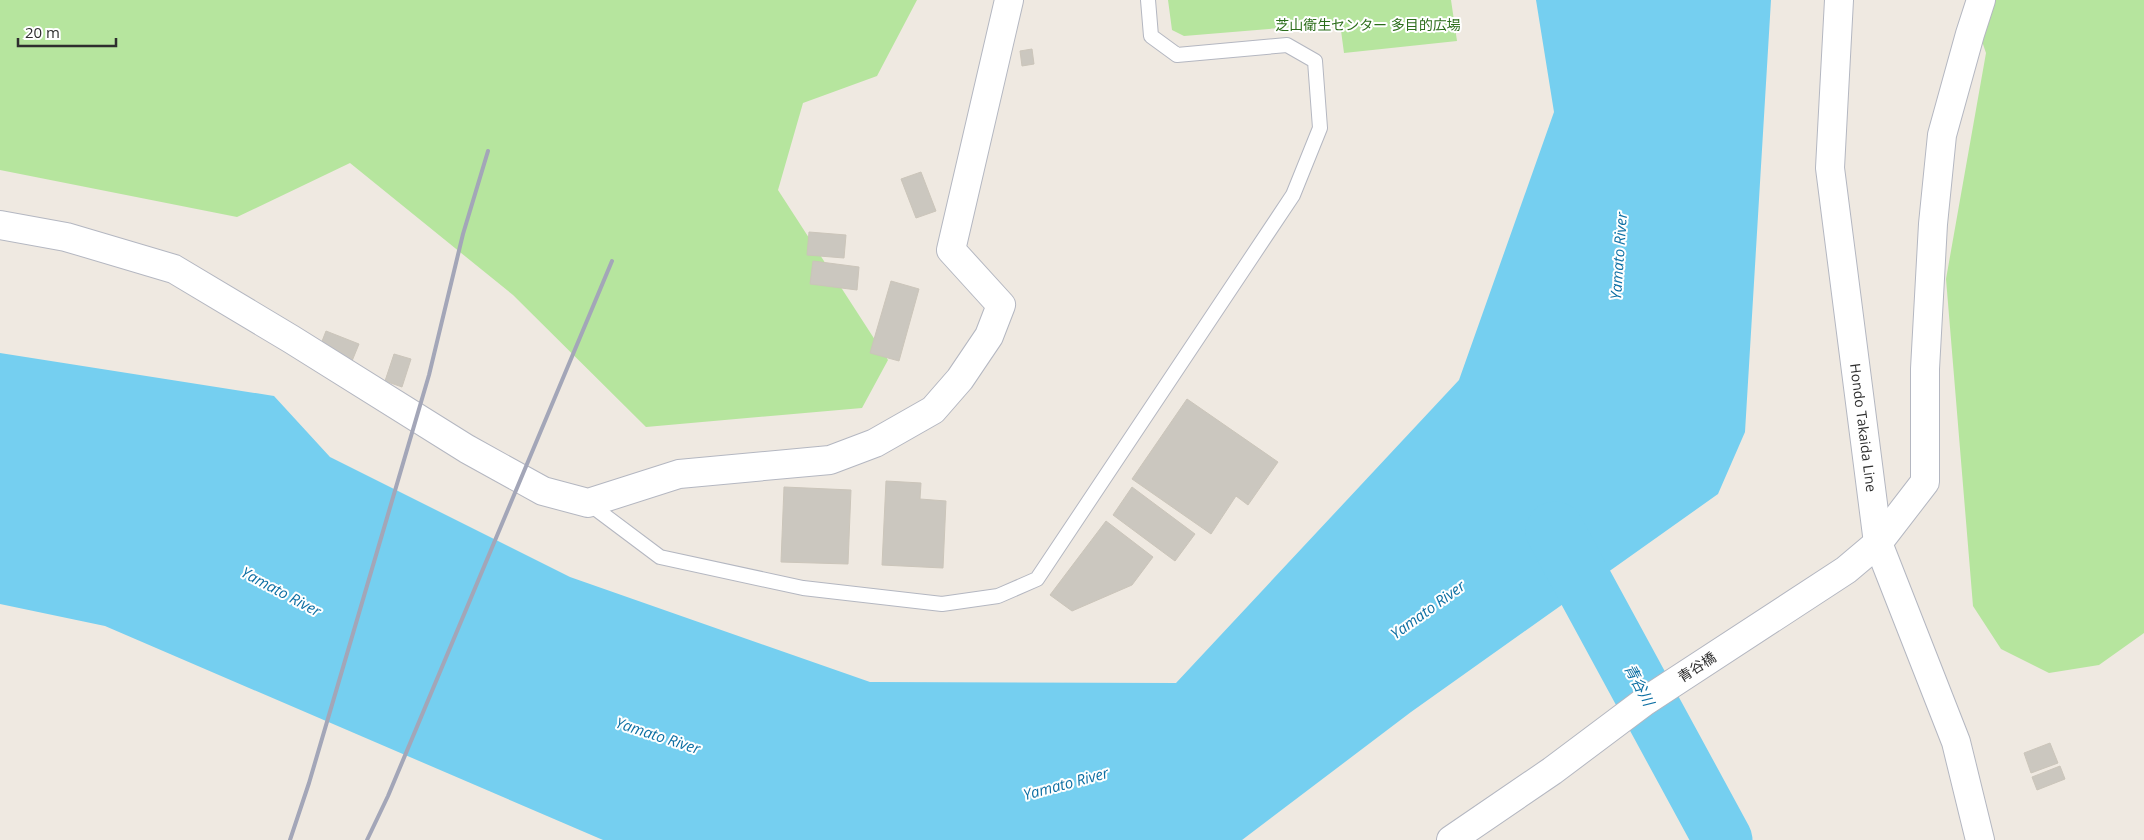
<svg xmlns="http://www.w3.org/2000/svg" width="2144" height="840" font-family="'Open Sans','Noto Sans JP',sans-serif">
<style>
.green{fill:#b6e59e}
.water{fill:#75cff0}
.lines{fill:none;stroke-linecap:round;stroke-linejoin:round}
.river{stroke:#75cff0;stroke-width:59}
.building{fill:#cbc7bf;stroke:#cbc5ba}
.lane-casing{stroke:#b4b7c1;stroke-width:16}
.street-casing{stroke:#b4b7c1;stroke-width:30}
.secondary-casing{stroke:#b4b7c1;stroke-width:30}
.lane{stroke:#fff;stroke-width:14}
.street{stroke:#fff;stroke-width:28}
.secondary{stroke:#fff;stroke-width:28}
.rail{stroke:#a3a6b8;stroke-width:4}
.labels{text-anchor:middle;stroke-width:4;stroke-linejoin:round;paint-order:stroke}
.park-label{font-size:14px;fill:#2c6e1b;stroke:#fff}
.street-label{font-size:14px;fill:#2e2e2e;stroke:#fff}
.water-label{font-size:15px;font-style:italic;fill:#0d6fa3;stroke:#fff}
</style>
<rect width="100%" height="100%" fill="#efe9e1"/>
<g class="green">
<path d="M0,0H917L877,76L803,103L778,190L888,360L862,408L646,427L513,295L350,163L237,217L0,170Z"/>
<path d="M1168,0H1451L1457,41L1344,53L1340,23L1184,36L1172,30Z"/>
<path d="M1968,0H2144V633L2099,665L2049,673L2001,649L1973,606L1946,279L1986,53Z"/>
</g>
<path class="water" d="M1536,0H1771L1745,432L1718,494L1411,712L1242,840H603L105,626L0,604V353L274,396L330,457L570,577L870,682L1176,683L1459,380L1554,112Z"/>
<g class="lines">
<path class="river" d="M1555,531L1723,840"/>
</g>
<g class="building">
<path d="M1032,49L1034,64L1022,66L1020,51Z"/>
<path d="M921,172L936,211L916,218L901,179Z"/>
<path d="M809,232L846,235L844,258L807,255Z"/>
<path d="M813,261L859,267L857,290L810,284Z"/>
<path d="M891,281L919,289L899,361L870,353Z"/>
<path d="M326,331L359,344L352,361L319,349Z"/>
<path d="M394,354L411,359L402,387L385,381Z"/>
<path d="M1187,399L1278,462L1248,505L1236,496L1211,534L1132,479Z"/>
<path d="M886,481L921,483L920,499L946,501L943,568L882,565Z"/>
<path d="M784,487L851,490L848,564L781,562Z"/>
<path d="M1132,487L1195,534L1175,561L1113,515Z"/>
<path d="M1106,521L1153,557L1132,585L1072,611L1050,595Z"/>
<path d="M2050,743L2058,763L2031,773L2024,753Z"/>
<path d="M2060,766L2065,779L2037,790L2032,777Z"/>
</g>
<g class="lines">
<defs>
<path id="lane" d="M588,503L660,557L803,588L942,604L998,596L1037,579L1293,195L1320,128L1315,61L1287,45L1177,55L1151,36L1148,0"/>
<path id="street" d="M0,225L66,237L174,269L291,339L467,449L543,491L588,503L679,474L830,460L875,443L933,410L960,379L989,336L1001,305L951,250L1009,0"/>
<g id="secondary">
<path id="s1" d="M1839,0L1830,168L1878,543L1956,742L1980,840"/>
<path d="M1451,840L1552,771L1644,702L1846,570L1878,543L1925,482V369L1933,224L1942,135L1970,34L1981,0"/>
</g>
</defs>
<use href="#lane" class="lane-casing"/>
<use href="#street" class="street-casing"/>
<use href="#secondary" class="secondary-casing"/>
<use href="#lane" class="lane"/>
<use href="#street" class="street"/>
<use href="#secondary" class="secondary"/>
<g class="rail">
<path d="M290,840L309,783L429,375L463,234L488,151"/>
<path d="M367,840L388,796L612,261"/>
</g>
</g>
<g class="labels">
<g class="park-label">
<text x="1368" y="30">芝山衛生センター 多目的広場</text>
</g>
<g class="street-label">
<text dy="5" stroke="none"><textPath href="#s1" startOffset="430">Hondo Takaida Line</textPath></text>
<text transform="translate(1697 667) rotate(-33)" y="5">青谷橋</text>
</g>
<g class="water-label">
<text transform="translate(1619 256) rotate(-86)" y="5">Yamato River</text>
<text transform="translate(281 592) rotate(28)" y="5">Yamato River</text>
<text transform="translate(1428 610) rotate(-36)" y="5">Yamato River</text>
<text transform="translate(1639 685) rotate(62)" y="5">青谷川</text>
<text transform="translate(658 736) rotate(18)" y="5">Yamato River</text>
<text transform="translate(1066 784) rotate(-15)" y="5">Yamato River</text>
</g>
</g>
<path d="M18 38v8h98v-8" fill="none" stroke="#2e2e2e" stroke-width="2.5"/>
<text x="25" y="38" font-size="15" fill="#2e2e2e" stroke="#ffffff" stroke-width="4" paint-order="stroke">20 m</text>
</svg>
